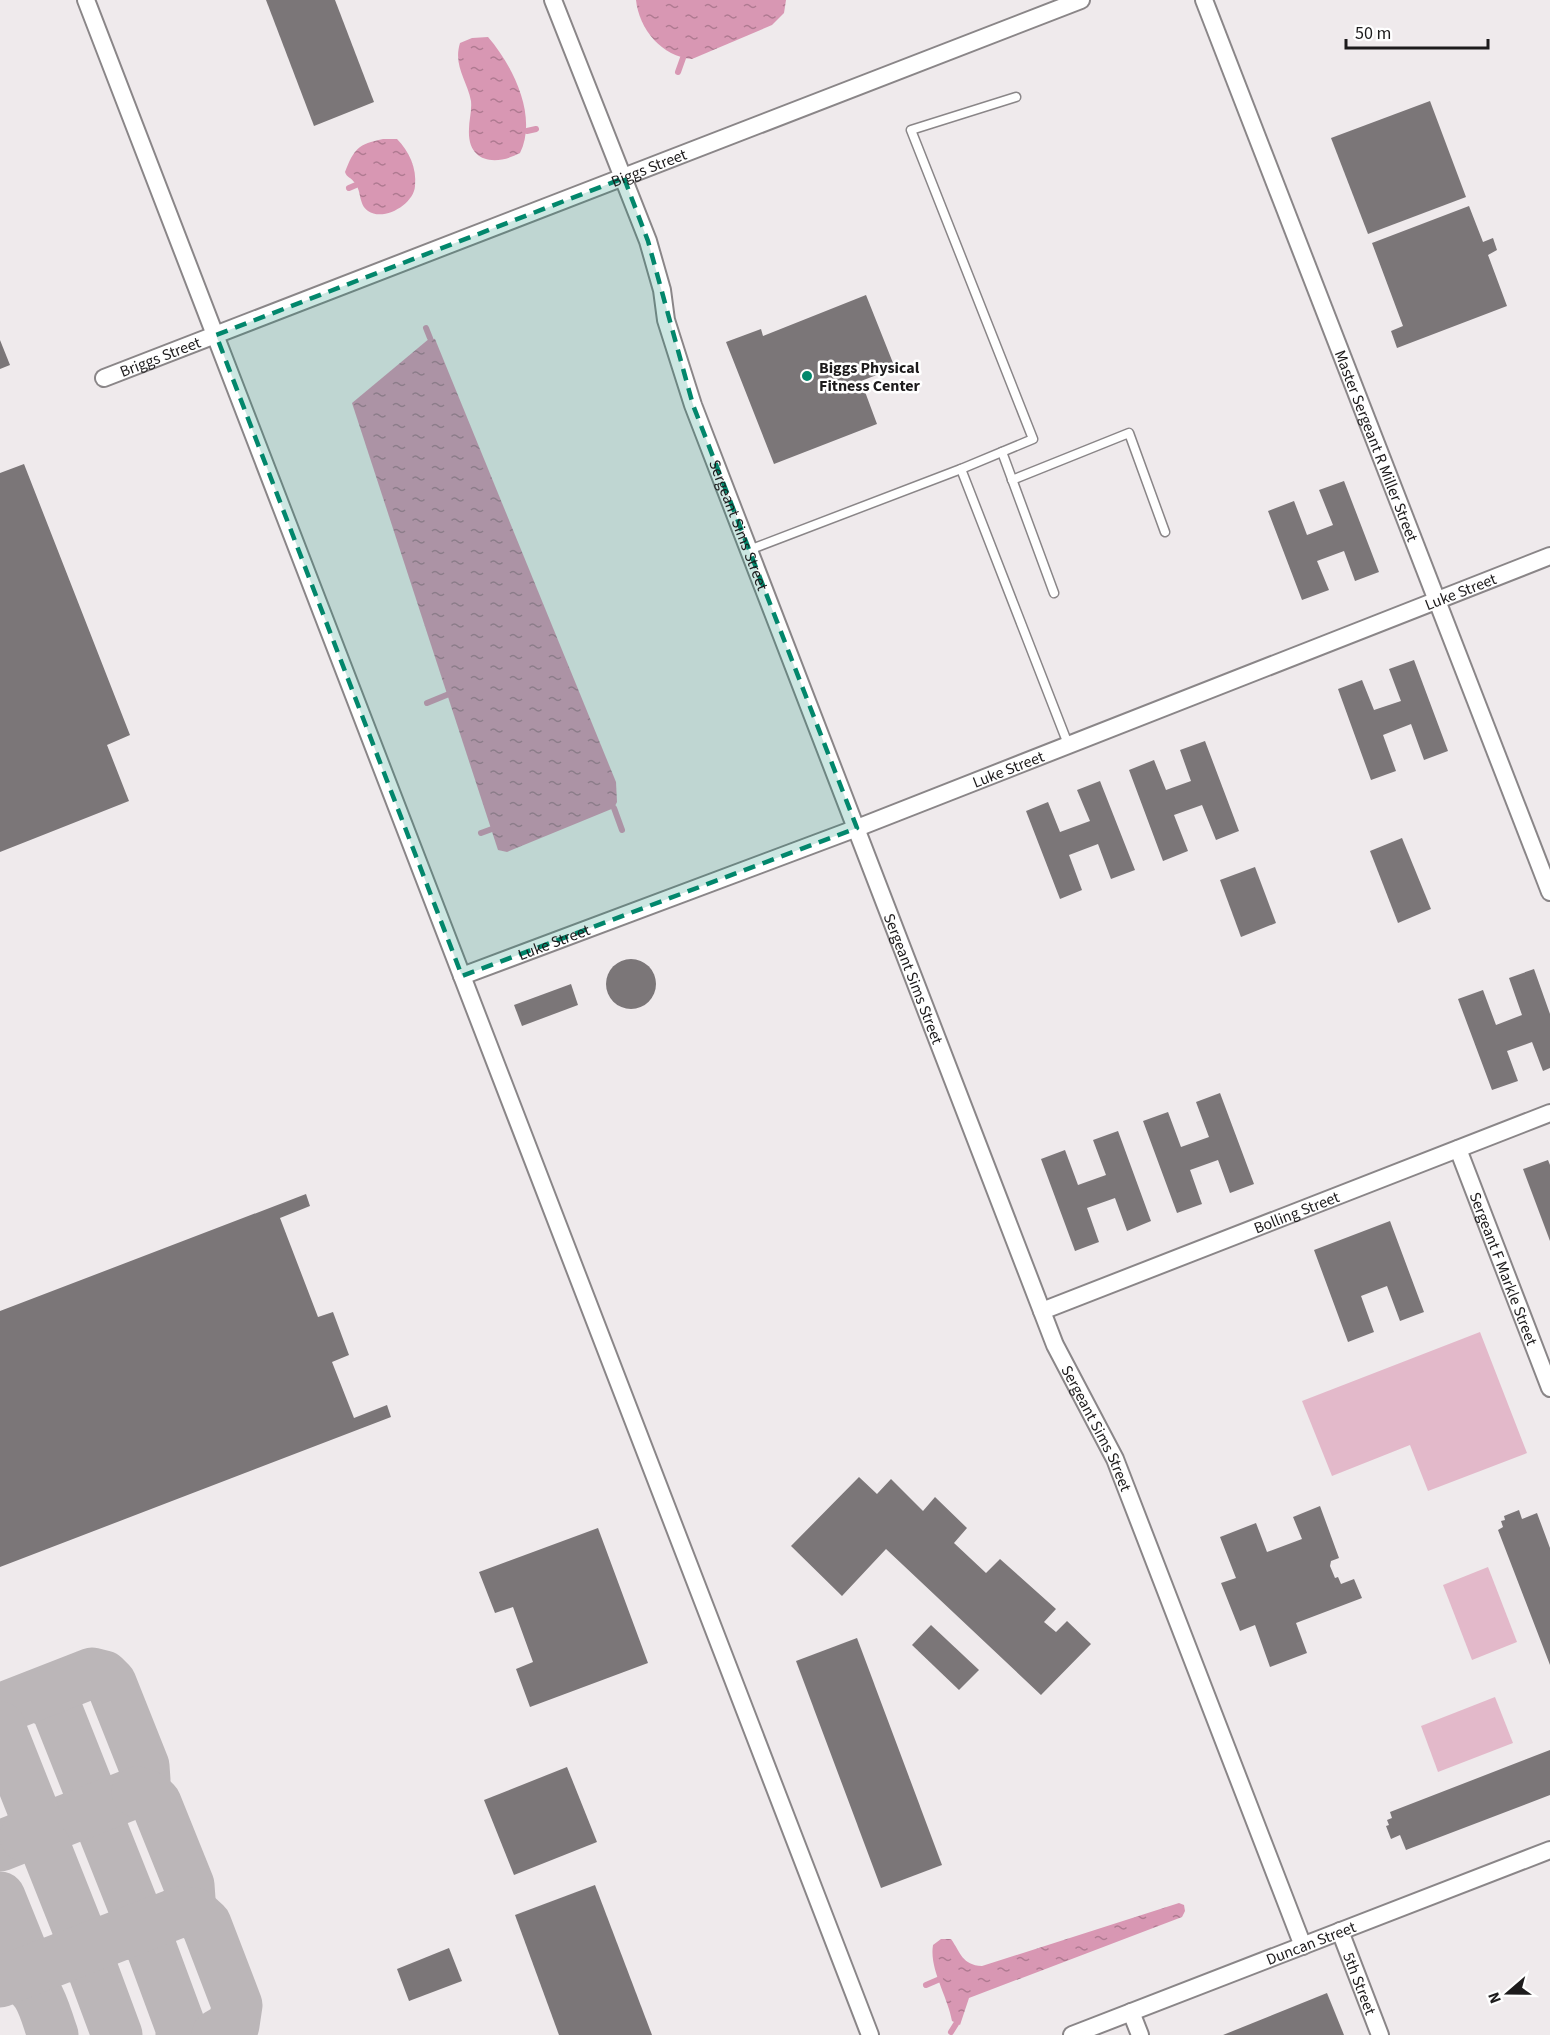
<svg xmlns="http://www.w3.org/2000/svg" width="1550" height="2035" font-family="'Source Sans 3',sans-serif">
<style>
.garden{fill:#e3b9ca}
.water{fill:url(#water-ripples)}
.lines{fill:none;stroke-linecap:round;stroke-linejoin:round}
.stream{stroke:#d897b3;stroke-width:6}
.taxiway{stroke:#bbb6b8;stroke-width:51}
.building{fill:#7b7678}
.lane-casing{stroke:#8a8688;stroke-width:11}
.street-casing{stroke:#8a8688;stroke-width:20}
.lane{stroke:#fff;stroke-width:8}
.street{stroke:#fff;stroke-width:16}
.marked{fill:#02876c;fill-opacity:0.2;stroke:#02876c;stroke-width:4.5;stroke-dasharray:12 8;stroke-linejoin:round}
.poi-dot{fill:#02876c;stroke:#fff;stroke-width:2}
.labels{text-anchor:middle;stroke-width:5;stroke-linejoin:round;paint-order:stroke}
.street-label{font-size:16px;fill:#1d1b1c;stroke:#fff}
.poi-label{font-size:16px;font-weight:bold;fill:#1d1b1c;stroke:#fff;text-anchor:start}
</style>
<defs>
<pattern id="water-ripples" width="26" height="14" patternUnits="userSpaceOnUse" patternTransform="scale(1.5)"><rect width="26" height="14" fill="#d897b3"/><path d="M2 4q2-2 4 0t4 0M15 11q2-2 4 0t4 0" fill="none" stroke="#af7a91"/></pattern>
</defs>
<rect width="100%" height="100%" fill="#efeaec"/>
<g class="garden">
<path d="M1480,1332L1527,1453L1428,1491L1410,1445L1332,1476L1302,1401Z"/>
<path d="M1488,1567L1517,1642L1472,1660L1443,1585Z"/>
<path d="M1495,1697L1513,1743L1438,1772L1421,1726Z"/>
</g>
<g class="water">
<path d="M636,0H786L784,13L772,25L692,59C662,57 639,29 636,0Z"/>
<path d="M488,37C513,66 538,116 520,153C496,166 467,163 469,129C469,120 472,111 471,101C467,80 453,66 460,43L472,38Z"/>
<path d="M383,139H397C409,151 417,168 415,186C414,204 384,222 368,211C358,204 362,190 354,182C351,177 347,178 345,172C354,149 358,144 383,139Z"/>
<path d="M430,338L435,339L616,782L617,802L614,808L507,852L498,850L352,403Z"/>
<path d="M1179,1903L1184,1905L1185,1911L1182,1917L969,1998L960,2025L952,2021C948,1997 929,1969 933,1945L941,1939H951C961,1953 962,1965 982,1966Z"/>
</g>
<g class="lines">
<g class="stream">
<path d="M678,72L683,58"/>
<path d="M527,131L536,129"/>
<path d="M349,188L356,185"/>
<path d="M426,328L430,338"/>
<path d="M427,703L449,694"/>
<path d="M614,808L622,830"/>
<path d="M481,833L492,829"/>
<path d="M926,1985L940,1979"/>
<path d="M951,2032L956,2024"/>
</g>
<g class="taxiway">
<path d="M37,1695L56,1707L89,1790V1803L82,1815L94,1818L101,1825L134,1908V1921L126,1933L142,1937L151,1947L181,2028V2035"/>
<path d="M0,1709L92,1673L104,1676L111,1683L144,1766L145,1780L137,1792L0,1846"/>
<path d="M0,1727L33,1810V1823L25,1836L38,1839L45,1846L78,1929V1942L71,1954L91,1965L117,2035"/>
<path d="M137,1792L149,1796L156,1803L189,1885L190,1899L180,1912"/>
<path d="M0,1897L21,1949L23,1964L14,1976C41,1985 44,2011 53,2035"/>
<path d="M0,1982L180,1912L194,1913L206,1924L237,2005L234,2025L217,2035"/>
</g>
</g>
<g class="building">
<path d="M266,0H335L374,102L314,126Z"/>
<path d="M1430,101L1466,197L1368,234L1331,138Z"/>
<path d="M1469,206L1483,242L1493,238L1497,250L1488,255L1507,306L1397,348L1391,331L1403,326L1372,243Z"/>
<path d="M866,295L895,368L861,381L877,424L774,464L726,342L761,329L763,336Z"/>
<path d="M0,340L10,365L0,369Z"/>
<path d="M24,464L130,735L107,745L129,801L0,852V473Z"/>
<path d="M1344,481L1379,572L1355,581L1344,551L1317,561L1329,590L1302,600L1268,511L1294,501L1307,535L1333,525L1319,490Z"/>
<path d="M1414,660L1448,751L1424,760L1411,724L1383,735L1396,771L1371,780L1338,689L1362,680L1374,710L1401,701L1389,669Z"/>
<path d="M1205,741L1239,831L1216,840L1202,805L1174,815L1188,851L1163,861L1129,770L1154,760L1166,790L1191,781L1180,750Z"/>
<path d="M1100,781L1135,870L1111,879L1098,844L1069,855L1082,890L1060,899L1026,811L1048,802L1060,832L1090,821L1077,790Z"/>
<path d="M1402,838L1431,909L1398,923L1370,851Z"/>
<path d="M1255,867L1276,923L1241,937L1220,880Z"/>
<circle cx="631" cy="984" r="25"/>
<path d="M1534,969L1550,1014V1068L1543,1071L1532,1042L1507,1051L1518,1081L1492,1090L1458,999L1483,990L1496,1025L1522,1015L1509,978Z"/>
<path d="M571,984L578,1005L522,1026L514,1005Z"/>
<path d="M1220,1093L1254,1184L1230,1193L1218,1160L1190,1170L1202,1204L1177,1213L1143,1121L1168,1112L1181,1147L1209,1137L1196,1102Z"/>
<path d="M1118,1131L1151,1221L1127,1231L1115,1198L1087,1208L1099,1242L1075,1251L1041,1159L1065,1150L1078,1185L1106,1175L1093,1140Z"/>
<path d="M1548,1160L1550,1165V1241L1523,1169Z"/>
<path d="M306,1194L310,1206L280,1218L318,1317L333,1312L349,1355L332,1362L354,1418L387,1405L391,1417L0,1567V1311Z"/>
<path d="M1390,1221L1424,1312L1400,1321L1387,1286L1361,1296L1374,1332L1348,1342L1314,1250Z"/>
<path d="M859,1477L877,1494L891,1479L923,1511L935,1497L967,1528L954,1543L986,1573L1000,1559L1056,1609L1044,1622L1056,1632L1067,1621L1091,1644L1041,1695L886,1549L842,1596L791,1546Z"/>
<path d="M1320,1506L1339,1558L1331,1561L1330,1566L1335,1578L1338,1577L1341,1584L1354,1579L1362,1598L1296,1623L1307,1653L1270,1667L1255,1625L1240,1631L1221,1583L1236,1578L1220,1537L1256,1523L1267,1552L1302,1539L1293,1517Z"/>
<path d="M1519,1510L1522,1519L1537,1513L1550,1548V1665L1498,1530L1503,1527L1501,1521L1505,1520L1504,1516Z"/>
<path d="M598,1528L648,1663L530,1707L516,1669L533,1662L513,1607L495,1613L479,1572Z"/>
<path d="M931,1625L979,1670L959,1690L912,1645Z"/>
<path d="M857,1638L942,1865L881,1888L796,1661Z"/>
<path d="M1550,1750V1795L1406,1850L1400,1835L1391,1839L1386,1826L1389,1825L1387,1820L1392,1818L1390,1812Z"/>
<path d="M567,1767L597,1842L514,1875L484,1800Z"/>
<path d="M595,1885L652,2035H559L515,1915Z"/>
<path d="M449,1948L462,1981L409,2001L397,1969Z"/>
<path d="M1327,1993L1344,2035H1223Z"/>
</g>
<g class="lines">
<defs>
<g id="lane">
<path d="M1016,97L911,130L1033,439L961,469L1068,744"/>
<path d="M1002,452L1054,593"/>
<path d="M1012,480L1129,433L1165,532"/>
<path d="M749,550L961,469"/>
</g>
<g id="street">
<path d="M86,0L870,2035"/>
<path id="s1" d="M553,0L648,241L662,290L666,320L693,405L1055,1345L1115,1459L1303,1946"/>
<path id="s2" d="M1204,0L1550,892"/>
<path id="s3" d="M104,378L1081,0"/>
<path id="s4" d="M462,976L857,828L1550,556"/>
<path id="s5" d="M1458,1149L1550,1388"/>
<path id="s6" d="M1042,1311L1550,1113"/>
<path id="s7" d="M1340,1931L1380,2035"/>
<path d="M1131,2012L1140,2035"/>
<path id="s8" d="M1072,2035L1550,1850"/>
</g>
</defs>
<use href="#lane" class="lane-casing"/>
<use href="#street" class="street-casing"/>
<use href="#lane" class="lane"/>
<use href="#street" class="street"/>
</g>
<path class="marked" d="M624,178L648,241L693,405L857,828L462,976L216,335Z"/>
<circle class="poi-dot" cx="807" cy="376" r="6"/>
<g class="labels">
<g class="street-label">
<text dy="6" stroke="none"><textPath href="#s3" startOffset="584">Biggs Street</textPath></text>
<text dy="6" stroke="none"><textPath href="#s3" startOffset="60">Briggs Street</textPath></text>
<text dy="6" stroke="none"><textPath href="#s2" startOffset="478">Master Sergeant R Miller Street</textPath></text>
<text dy="6" stroke="none"><textPath href="#s1" startOffset="558">Sergeant Sims Street</textPath></text>
<text dy="6" stroke="none"><textPath href="#s4" startOffset="1070">Luke Street</textPath></text>
<text dy="6" stroke="none"><textPath href="#s4" startOffset="584">Luke Street</textPath></text>
<text dy="6" stroke="none"><textPath href="#s4" startOffset="98">Luke Street</textPath></text>
<text dy="6" stroke="none"><textPath href="#s1" startOffset="1044">Sergeant Sims Street</textPath></text>
<text dy="6" stroke="none"><textPath href="#s6" startOffset="273">Bolling Street</textPath></text>
<text dy="6" stroke="none"><textPath href="#s5" startOffset="128">Sergeant F Markle Street</textPath></text>
<text dy="6" stroke="none"><textPath href="#s1" startOffset="1530">Sergeant Sims Street</textPath></text>
<text dy="6" stroke="none"><textPath href="#s8" startOffset="256">Duncan Street</textPath></text>
<text dy="6" stroke="none"><textPath href="#s7" startOffset="56">5th Street</textPath></text>
</g>
<g class="poi-label">
<text x="819" y="373">Biggs Physical<tspan x="819" dy="18">Fitness Center</tspan></text>
</g>
</g>
<g transform="translate(1508 1993) rotate(250)" stroke="#ffffff" stroke-width="4.5" paint-order="stroke">
<path d="M0-4.5L10 22L0 15L-10 22Z" fill="#1d1b1c"/>
<text y="-9" font-size="16" font-weight="bold" text-anchor="middle" fill="#1d1b1c">N</text>
</g>
<path d="M1346 39v9h142v-9" fill="none" stroke="#1d1b1c" stroke-width="3"/>
<text x="1355" y="39" font-size="18" fill="#1d1b1c" stroke="#ffffff" stroke-width="4.5" paint-order="stroke">50 m</text>
</svg>
